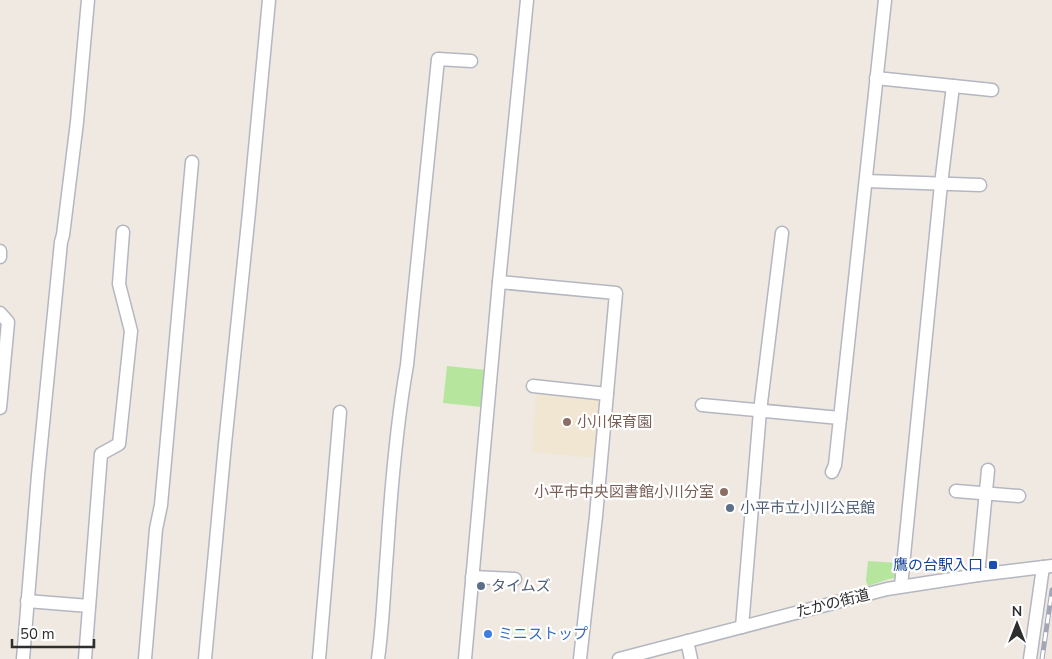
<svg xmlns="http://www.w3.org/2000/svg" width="1052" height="659" font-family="'Nunito Sans','Noto Sans JP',sans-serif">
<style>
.education{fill:#f0e6d1}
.green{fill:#b6e59e}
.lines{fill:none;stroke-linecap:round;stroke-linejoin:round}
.minor-casing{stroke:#b4b7c1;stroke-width:15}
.minor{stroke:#fff;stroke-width:12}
.rail-casing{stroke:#a3a6b8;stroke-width:5}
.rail{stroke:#fff;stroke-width:3;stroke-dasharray:9;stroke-linecap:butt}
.education-dot{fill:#8d6e63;stroke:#fff;stroke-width:2}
.service-dot{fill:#5c6f8a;stroke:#fff;stroke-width:2}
.transit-dot{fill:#1a4fb4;stroke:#fff;stroke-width:2}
.shop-dot{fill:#3f7fe0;stroke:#fff;stroke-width:2}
.labels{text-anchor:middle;stroke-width:4.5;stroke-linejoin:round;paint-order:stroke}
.education-label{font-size:15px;fill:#785e54;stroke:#fff;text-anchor:start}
.service-label{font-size:15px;fill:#4e5e75;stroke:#fff;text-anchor:start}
.transit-label{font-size:15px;fill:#164399;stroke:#fff;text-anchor:end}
.street-label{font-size:15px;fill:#2e2e2e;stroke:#fff}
.shop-label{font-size:15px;fill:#366cbe;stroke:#fff;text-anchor:start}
</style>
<rect width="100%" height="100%" fill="#efe9e1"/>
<path class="education" d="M541,390L602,397L596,458L532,452L536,394Z"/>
<g class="green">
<path d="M447,366L486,370L482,407L443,403Z"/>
<path d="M868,561L898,563L897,578L889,579L868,586L866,581Z"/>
</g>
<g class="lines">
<defs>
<g id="minor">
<path d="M876,78L992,90"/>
<path d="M866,181L980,185"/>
<path d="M0,251V257"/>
<path d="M499,282L616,293L596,516L580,659"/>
<path d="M0,313L8,322L0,408"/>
<path d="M533,386L607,394"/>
<path d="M702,405L840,418"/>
<path d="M832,472L835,465L885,0"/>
<path d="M956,491L1019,496"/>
<path d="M978,575L988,470"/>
<path d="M472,577L515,579"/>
<path d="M901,586L941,184L953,86"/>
<path d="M27,601L89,606"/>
<path d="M742,627L760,411L782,233"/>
<path d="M687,641L691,659"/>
<path d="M23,659L38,475L61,242L63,235L77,122L88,0"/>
<path d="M85,659L101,454L119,444L131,331L119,284L123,232"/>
<path d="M145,659L156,529L161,505L192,162"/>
<path d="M205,659L225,444L249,212L269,0"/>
<path d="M319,659L340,412"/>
<path d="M378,659C383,623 384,588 387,552C391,489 396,427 407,365L438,59L471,61"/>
<path d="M465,659L499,282L527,0"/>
<path d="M619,659L887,589L978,575L1052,566"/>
<path d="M1030,659L1043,567"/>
</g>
</defs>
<use href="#minor" class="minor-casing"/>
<use href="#minor" class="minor"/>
<defs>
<path id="rail" d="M1042,659L1052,590"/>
</defs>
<use href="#rail" class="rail-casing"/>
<use href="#rail" class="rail"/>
</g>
<g class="education-dot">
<circle cx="567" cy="422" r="5"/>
<circle cx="724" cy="492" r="5"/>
</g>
<g class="service-dot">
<circle cx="730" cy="508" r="5"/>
<circle cx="481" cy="586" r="5"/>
</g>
<rect class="transit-dot" x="988" y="560" width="10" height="10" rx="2.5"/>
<circle class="shop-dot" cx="488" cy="634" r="5"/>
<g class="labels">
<g class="education-label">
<text x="577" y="427">小川保育園</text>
<text x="714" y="497" text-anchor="end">小平市中央図書館小川分室</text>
</g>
<g class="service-label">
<text x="740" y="513">小平市立小川公民館</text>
<text x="491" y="591">タイムズ</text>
</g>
<g class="transit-label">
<text x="983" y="570">鷹の台駅入口</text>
</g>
<g class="street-label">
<text transform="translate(833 603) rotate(-14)" y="5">たかの街道</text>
</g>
<g class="shop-label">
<text x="498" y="639">ミニストップ</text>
</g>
</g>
<g transform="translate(1017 624)" stroke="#ffffff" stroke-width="4" paint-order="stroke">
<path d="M0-4L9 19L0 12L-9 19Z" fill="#2e2e2e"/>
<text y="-8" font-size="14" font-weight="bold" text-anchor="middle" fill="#2e2e2e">N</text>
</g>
<path d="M12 639v8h82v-8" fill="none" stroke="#2e2e2e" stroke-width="2.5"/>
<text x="20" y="639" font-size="15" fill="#2e2e2e" stroke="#ffffff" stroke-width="4" paint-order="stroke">50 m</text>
</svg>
